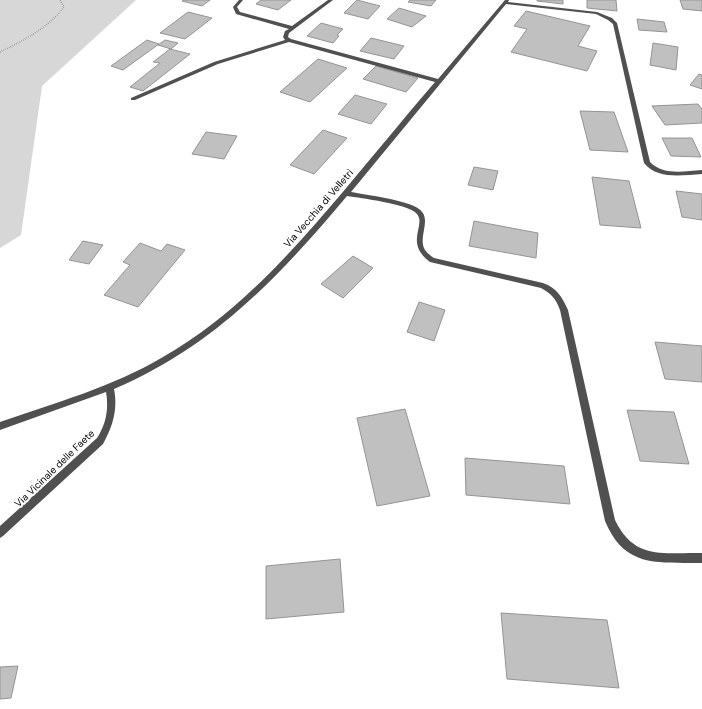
<svg xmlns="http://www.w3.org/2000/svg" width="702" height="709" font-family="'DM Sans',sans-serif">
<style>
.green{fill:#d7d7d7}
.building{fill:#c0c0c0;stroke:#949494}
.lines{fill:none;stroke-linecap:round;stroke-linejoin:round}
.path{stroke:#727272;stroke-width:1.5;stroke-dasharray:0.5 1.5;stroke-linecap:butt}
.street{fill:#505050;fill-rule:evenodd}
.labels{text-anchor:middle;stroke-width:4;stroke-linejoin:round;paint-order:stroke}
.street-label{font-size:10px;fill:#000;stroke:#fff}
</style>
<rect width="100%" height="100%" fill="#fff"/>
<path class="green" d="M0,0H136L42,86L21,235L0,248Z"/>
<g class="building">
<path d="M184,0H210L202,6L182,1Z"/>
<path d="M261,0H291L278,10L256,4Z"/>
<path d="M357,0L380,6L368,19L344,13Z"/>
<path d="M410,0H436L431,6L408,2Z"/>
<path d="M537,0H563V4L537,1Z"/>
<path d="M587,0H616L617,11L587,8Z"/>
<path d="M680,0H702V11L683,9Z"/>
<path d="M399,8L426,16L412,27L387,19Z"/>
<path d="M526,11L590,26L578,46L597,51L587,71L511,52L527,29L514,26Z"/>
<path d="M188,12L212,18L185,39L160,33Z"/>
<path d="M637,19L664,22L667,32L639,30Z"/>
<path d="M321,23L343,29L337,35L339,36L333,43L307,36Z"/>
<path d="M371,38L404,46L394,59L360,51Z"/>
<path d="M147,40L159,44L123,70L111,66Z"/>
<path d="M165,40L178,43L171,49L158,45Z"/>
<path d="M653,43L678,47L676,70L650,65Z"/>
<path d="M170,49L190,54L143,91L130,87L160,63L153,62Z"/>
<path d="M318,59L347,68L310,102L280,92Z"/>
<path d="M376,66L418,78L406,92L363,79Z"/>
<path d="M699,74L702,75V89L690,85Z"/>
<path d="M355,95L387,104L371,124L338,114Z"/>
<path d="M698,104L702,109V123L665,125L652,106Z"/>
<path d="M580,111L614,112L628,152L590,150Z"/>
<path d="M323,130L347,138L314,174L290,165Z"/>
<path d="M206,132L237,136L224,159L192,154Z"/>
<path d="M662,138H692L701,157L671,156Z"/>
<path d="M474,167L498,171L493,190L468,185Z"/>
<path d="M592,177L629,181L641,228L600,225Z"/>
<path d="M676,191L702,194V220L682,217Z"/>
<path d="M474,221L538,233L536,258L469,246Z"/>
<path d="M83,241L103,245L89,264L69,260Z"/>
<path d="M140,243L161,251L167,244L185,250L138,307L104,295L130,265L123,262Z"/>
<path d="M353,256L373,268L343,298L321,284Z"/>
<path d="M419,302L445,310L434,341L407,332Z"/>
<path d="M655,342L702,346V382L665,379Z"/>
<path d="M405,409L430,496L377,506L357,418Z"/>
<path d="M627,410L674,412L689,464L640,461Z"/>
<path d="M465,458L564,466L570,504L466,495Z"/>
<path d="M340,559L344,612L266,619V566Z"/>
<path d="M501,613L607,620L619,688L507,679Z"/>
<path d="M18,666L11,698L0,699V667Z"/>
</g>
<g class="lines">
<path class="path" d="M0,52C23,41 48,28 64,7L60,0"/>
<path class="street" d="M239,0H243L237,7L240,12L292,26L328,0H333L289,33L288,37L291,39L438,79L505,0H509L508,2L597,12L612,18L617,23L650,162C664,176 684,171 702,170V174C682,175 658,180 644,163L613,24L608,20L596,14L506,4L351,192C367,195 407,200 419,209C433,219 417,237 425,250C427,253 431,256 434,258L543,283C557,288 562,297 568,310L615,520C635,561 663,552 702,553V563C658,562 625,569 605,521L560,310C556,299 552,294 541,288L430,262C403,242 428,224 416,213C407,204 361,198 347,196C279,277 213,347 114,389C118,409 113,426 103,444L3,536L0,538V526L97,438C106,424 109,409 106,392L0,430V422C55,403 112,387 163,357C234,317 290,254 342,193C373,156 404,118 435,82L289,42L218,64L135,100H131V98L214,62L285,40L283,37L285,31L289,29L236,14L233,7Z"/>
</g>
<g class="labels">
<g class="street-label">
<text transform="translate(318 208) rotate(-49)" y="4">Via Vecchia di Velletri</text>
<text transform="translate(54 468) rotate(-44)" y="4">Via Vicinale delle Faete</text>
</g>
</g>
</svg>
